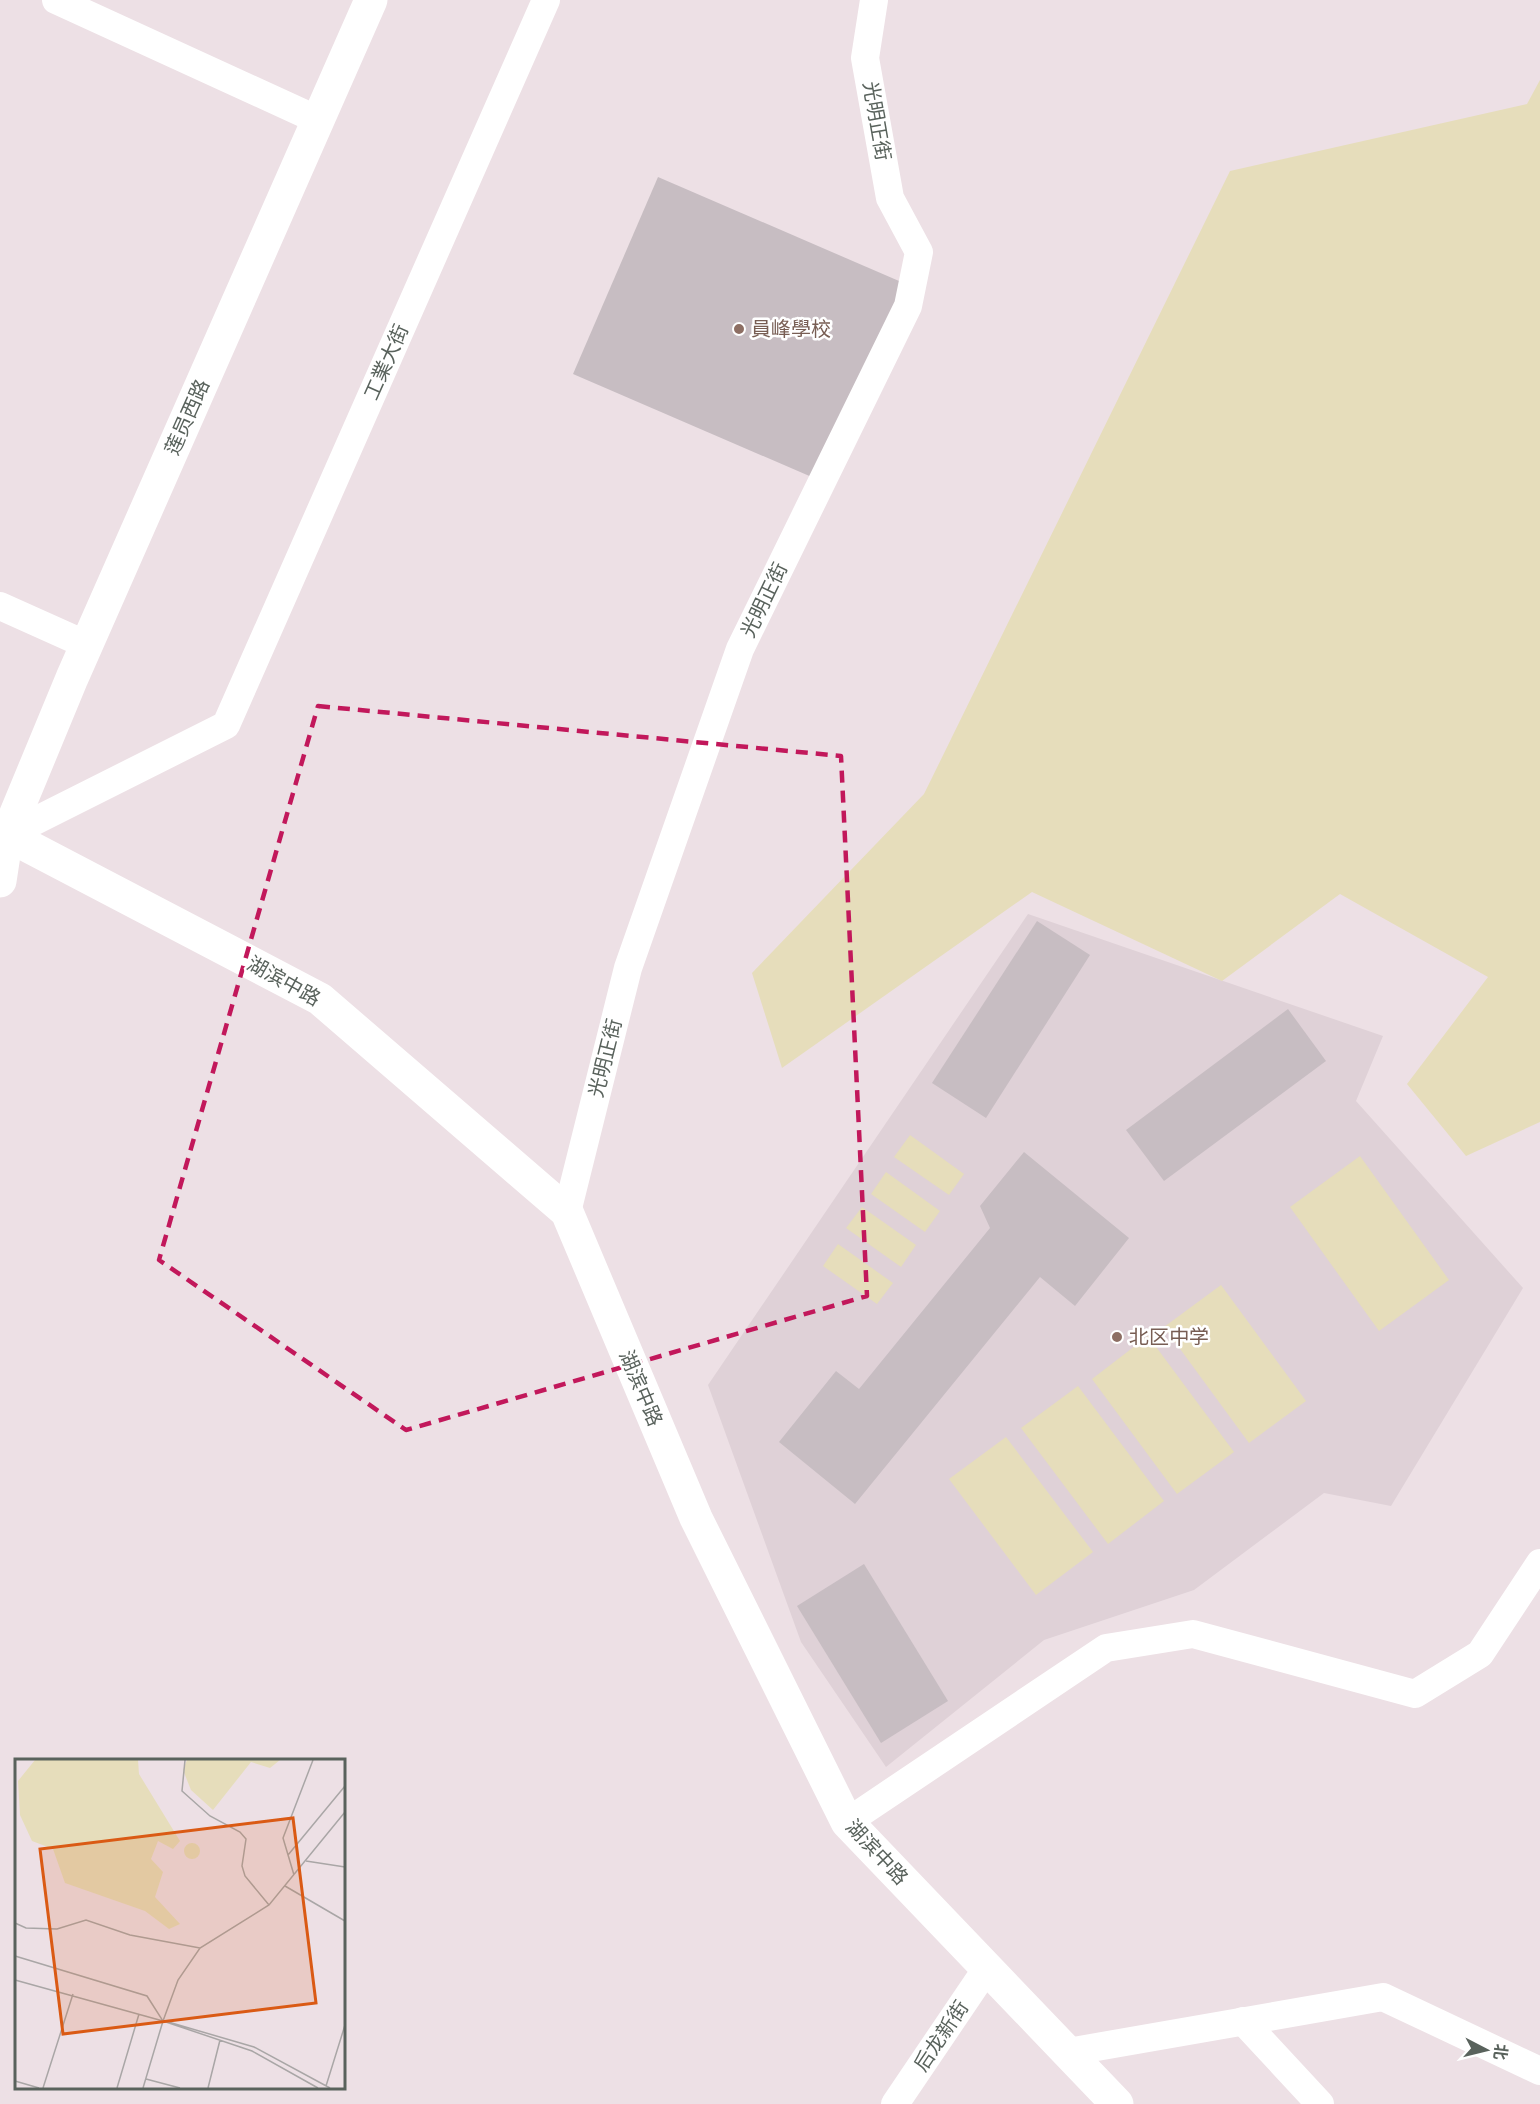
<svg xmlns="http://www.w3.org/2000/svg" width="1540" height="2104" font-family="'Space Grotesk','Noto Sans SC',sans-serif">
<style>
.education{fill:#dfd1d7}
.green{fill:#e6ddbb}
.building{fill:#c7bdc2}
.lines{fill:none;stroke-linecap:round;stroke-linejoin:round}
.minor{stroke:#fff;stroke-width:28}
.secondary{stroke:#fff;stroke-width:33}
.marked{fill:none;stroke:#c2185b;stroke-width:4.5;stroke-dasharray:12 8;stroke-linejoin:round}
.education-dot{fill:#8d6e63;stroke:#fff;stroke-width:2}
.labels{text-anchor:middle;stroke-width:5;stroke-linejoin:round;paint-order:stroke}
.street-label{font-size:20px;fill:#59625c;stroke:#fff}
.education-label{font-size:20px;fill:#785e54;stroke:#fff;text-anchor:start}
.inset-road{fill:none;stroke:#a9a6a6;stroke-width:1.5}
.view{fill:#da5a14;fill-opacity:0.15;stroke:#da5a14;stroke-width:3}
.inset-edge{fill:none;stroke:#59625c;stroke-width:3}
</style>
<rect width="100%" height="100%" fill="#ede0e5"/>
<path class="education" d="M1028,914L1383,1036L1356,1101L1523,1288L1391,1506L1324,1493L1194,1590L1044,1640L886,1767L801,1642L708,1385Z"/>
<g class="green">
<path d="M1540,80V1122L1466,1156L1407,1084L1488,977L1340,894L1222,981L1032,892L782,1068L752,973L924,794L1230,171L1527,104Z"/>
<path d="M910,1135L964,1174L949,1195L894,1157Z"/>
<path d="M1360,1156L1449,1280L1379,1331L1290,1207Z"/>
<path d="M886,1172L940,1211L925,1232L871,1194Z"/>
<path d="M862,1207L916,1245L901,1267L846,1228Z"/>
<path d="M838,1244L893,1283L877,1304L823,1266Z"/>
<path d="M1221,1285L1306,1401L1249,1443L1164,1327Z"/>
<path d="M1148,1336L1234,1452L1177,1494L1092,1379Z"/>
<path d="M1078,1386L1164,1501L1108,1544L1021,1428Z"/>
<path d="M1006,1437L1093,1552L1036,1595L949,1479Z"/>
</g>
<g class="building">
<path d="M658,177L906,284L821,481L573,374Z"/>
<path d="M1037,921L1090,955L986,1118L932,1083Z"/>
<path d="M1288,1009L1326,1061L1164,1181L1126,1130Z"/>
<path d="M1024,1152L1129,1238L1075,1306L1040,1277L855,1504L779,1442L836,1371L859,1389L990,1228L980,1206Z"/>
<path d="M864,1564L948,1701L881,1743L797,1606Z"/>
</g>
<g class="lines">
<g class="minor">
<path d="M56,0L318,120"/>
<path d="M0,606L87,645"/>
<path d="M7,835L226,725L546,0"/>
<path d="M567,1212L628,968L740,649L908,306L919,252L890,198L865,58L874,0"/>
<path d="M847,1822L1106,1648L1193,1634L1415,1694L1480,1654L1540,1563"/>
<path d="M1243,2021L1320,2104"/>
<path d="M1068,2052L1383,1997L1540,2071"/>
<path d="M895,2104L987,1968"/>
</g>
<g class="secondary">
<path d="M7,835L320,999L567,1212L696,1518L847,1822L1117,2104"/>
<path d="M0,845L7,835L72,678L371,0"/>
<path d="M0,881L7,835"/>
</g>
</g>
<path class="marked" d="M318,706L841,756L867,1296L406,1430L159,1260Z"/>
<g class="education-dot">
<circle cx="739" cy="329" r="6"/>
<circle cx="1117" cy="1337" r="6"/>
</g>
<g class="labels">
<g class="street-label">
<text transform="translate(877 121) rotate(80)" y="7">光明正街</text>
<text transform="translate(386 362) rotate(-66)" y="7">工業大街</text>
<text transform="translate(187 417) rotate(-66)" y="7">莲员西路</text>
<text transform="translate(764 600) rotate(-64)" y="7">光明正街</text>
<text transform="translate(284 981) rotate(29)" y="7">湖滨中路</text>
<text transform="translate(605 1058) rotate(-76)" y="7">光明正街</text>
<text transform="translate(641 1388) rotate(67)" y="7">湖滨中路</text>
<text transform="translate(877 1852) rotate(47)" y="7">湖滨中路</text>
<text transform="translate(941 2036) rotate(-56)" y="7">后龙新街</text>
</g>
<g class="education-label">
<text x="751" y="336">員峰學校</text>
<text x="1129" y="1344">北区中学</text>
</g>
</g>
<g transform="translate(15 1759)">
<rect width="330" height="330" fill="#ede0e5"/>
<path d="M20,1H123L124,15L165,82L158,90L143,82L136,100L148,113L140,138L165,165L154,170L130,152L50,124L38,90L17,82L5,56L3,22ZM172,1H265L255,9L236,3L198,51L176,31L168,11ZM169 92a8 8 0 1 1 16 0a8 8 0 1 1-16 0Z" fill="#e6ddbb"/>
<path class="inset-road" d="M170,1L167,32L195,57L225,73L231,80L227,107L230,117L254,146M273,96L330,27M291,102L330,108M279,116L268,79L298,1M270,127L330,162M0,164L11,169L42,170L71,161L115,176L185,189M0,197L132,237L148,262L128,329M0,221L148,262L237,292L303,329M148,262L163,221L185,189L254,146L330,53M150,262L239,288L315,329M131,320L165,329M0,322L24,329M311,327L330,266M28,329L58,235M102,329L124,255M193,329L205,281"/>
<path class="view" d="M278,59L301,244L48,275L25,90Z"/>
<rect width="330" height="330" class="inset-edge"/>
</g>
<g transform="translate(1486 2050) rotate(97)" stroke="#ffffff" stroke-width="4.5" paint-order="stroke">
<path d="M0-4.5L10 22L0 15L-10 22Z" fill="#59625c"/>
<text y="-9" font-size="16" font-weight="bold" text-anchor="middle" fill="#59625c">北</text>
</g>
</svg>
